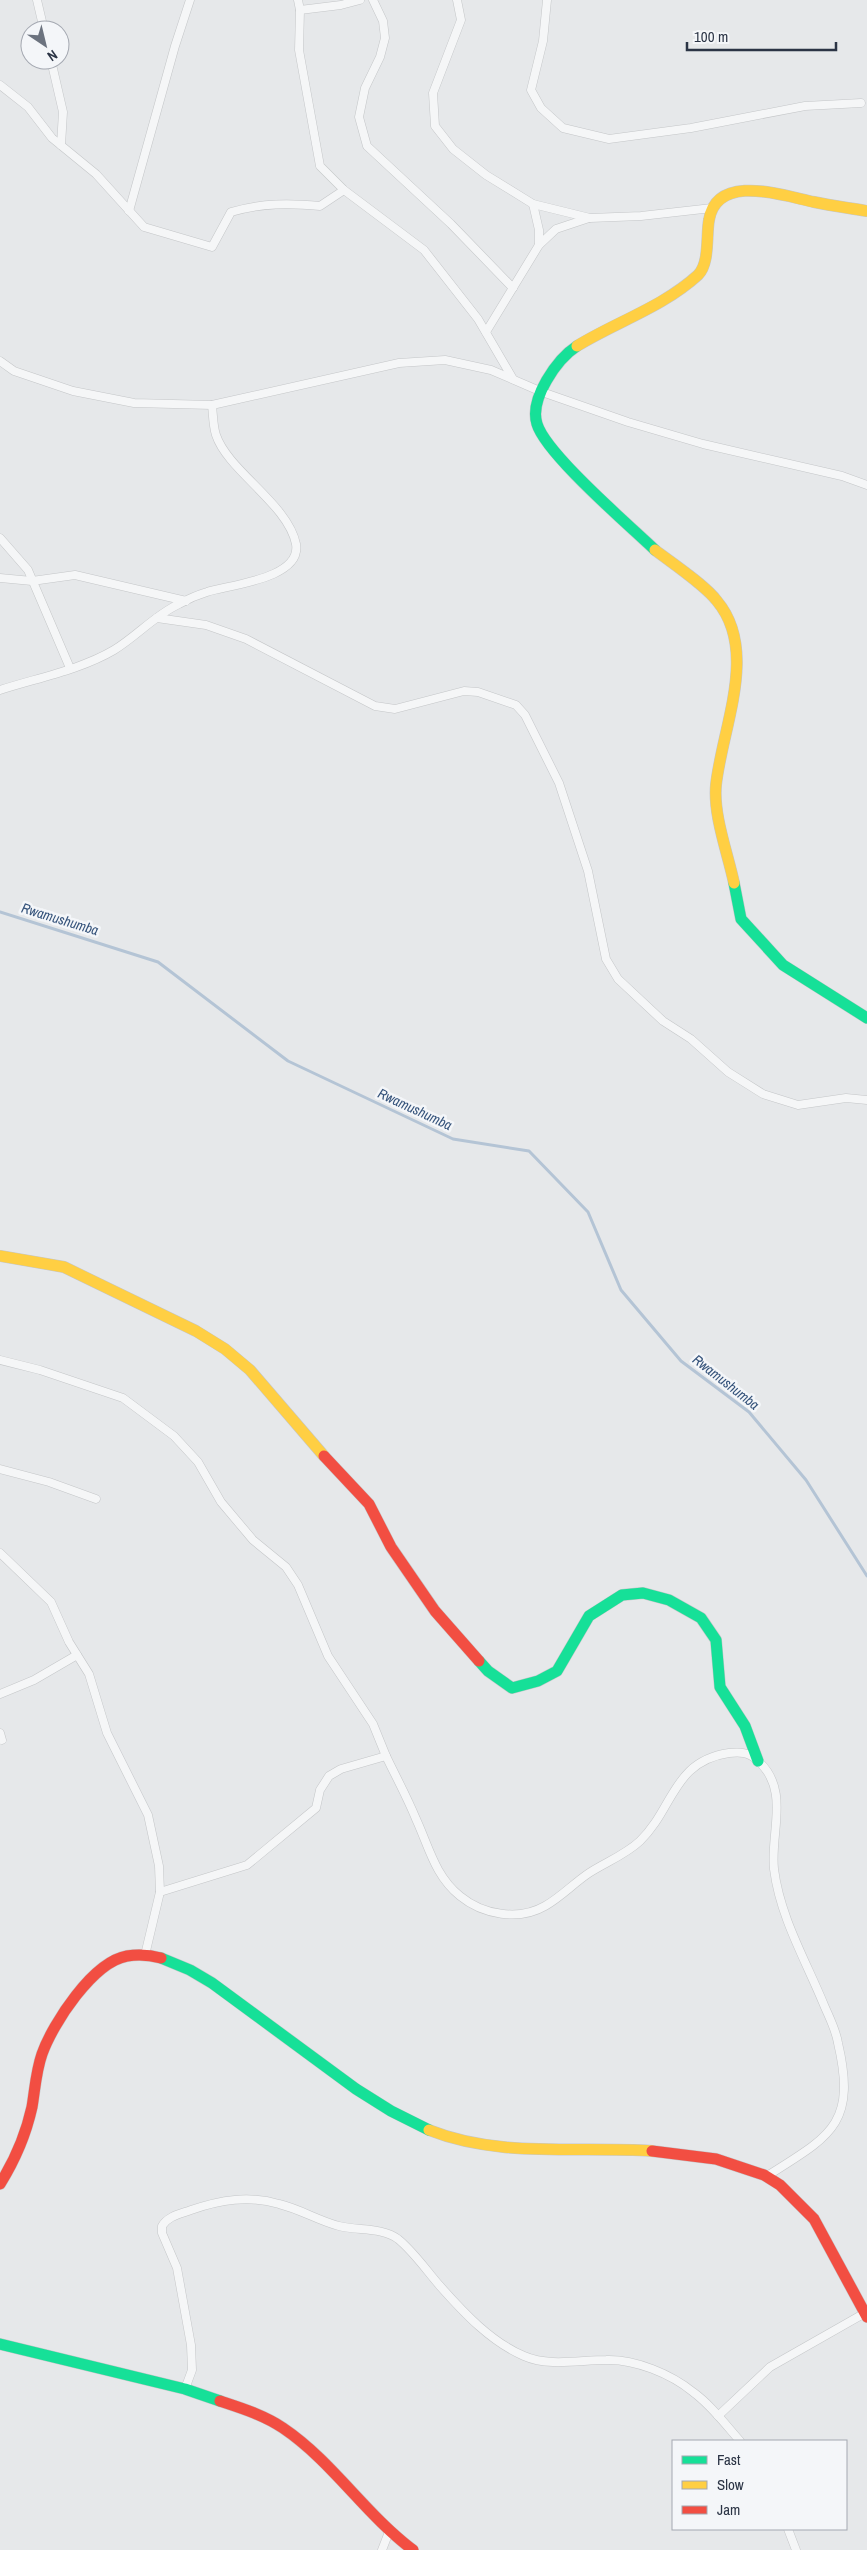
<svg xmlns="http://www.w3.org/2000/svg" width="867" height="2550" font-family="'Archivo Narrow',sans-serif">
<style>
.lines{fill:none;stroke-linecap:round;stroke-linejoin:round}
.stream{stroke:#b4c4d5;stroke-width:3}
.street-casing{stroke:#c4c6c8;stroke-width:9}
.fast-casing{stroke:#c4c6c8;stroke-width:12}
.slow-casing{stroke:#c4c6c8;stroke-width:12}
.jam-casing{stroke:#c4c6c8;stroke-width:12}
.street{stroke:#f5f6f7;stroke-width:8}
.fast{stroke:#16e098;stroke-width:11}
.slow{stroke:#ffcf43;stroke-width:11}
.jam{stroke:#f24e42;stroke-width:11}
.labels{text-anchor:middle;stroke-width:5;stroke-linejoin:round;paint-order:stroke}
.water-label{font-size:14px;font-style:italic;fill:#34527a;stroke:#f4f6f9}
</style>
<rect width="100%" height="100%" fill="#e6e8ea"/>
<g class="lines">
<path class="stream" d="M0,912L158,962L288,1061L453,1139L529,1151L588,1212L621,1290L681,1361L749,1412L806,1480L867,1576"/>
<defs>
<g id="street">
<path d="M37,0L44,30"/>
<path d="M298,0L300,10L299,50L320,166L344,190L424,250L478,319L513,379"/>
<path d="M373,0L383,21L385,38L380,57L365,88L359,117L367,146L451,224L513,288"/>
<path d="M457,0L461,20L433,93L435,126L453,149L486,175L533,204L590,218L641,216L712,208"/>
<path d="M547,0L543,41L531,90L541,108L563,128L609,139L691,128L805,106L861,103"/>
<path d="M300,10L341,5L360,0"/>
<path d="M51,60L63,112L61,145"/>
<path d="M0,85L28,107L52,138L96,174L144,227L212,247L231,212C262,203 289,203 320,206L344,190"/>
<path d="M129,211L175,46L190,0"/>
<path d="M539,245L556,229L589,218"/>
<path d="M486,332L539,245V230L533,204"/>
<path d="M0,361L14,371L73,391L134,403L212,405L399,363L445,360L491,370L542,392L628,422L703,444L842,476L867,485"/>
<path d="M0,538L28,570L70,668"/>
<path d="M0,578L32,581L75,575L186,601"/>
<path d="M157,618L206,625L246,639L375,706L395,709L464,691L478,692L516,705L525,715L559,783L588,871L606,959L618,979L663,1021L691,1039L728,1072L763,1094L798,1105L846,1098L867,1100"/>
<path d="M0,690C37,678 80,670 114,650C137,636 155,615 179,604C188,599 197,595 207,592C228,585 302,579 296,544C288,504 228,471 216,435C213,426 213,414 212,405"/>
<path d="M0,1360L40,1370L123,1398L174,1436L198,1462L221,1502L253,1540L286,1567L298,1585L328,1656L373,1724L386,1756L341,1769L329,1776L320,1790L316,1808L247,1865L160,1892L145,1955"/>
<path d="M0,1469L49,1482L96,1499"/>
<path d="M0,1553L51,1602L69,1642L89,1674L107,1733L148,1815L159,1866L160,1892"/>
<path d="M0,1694L34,1680L77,1655"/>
<path d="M0,1733L2,1740"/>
<path d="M386,1756C396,1777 407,1797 416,1819C429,1847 435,1876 460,1896C483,1915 519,1921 545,1906C561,1897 574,1883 589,1873C606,1862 625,1855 640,1841C674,1808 673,1761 729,1753C740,1752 748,1752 757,1760C791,1789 770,1832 774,1869C780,1917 806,1961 824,2005C829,2017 836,2030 838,2043C857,2125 830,2136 767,2176"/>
<path d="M185,2389L192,2370L191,2345L177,2268L162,2233V2226C168,2216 180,2214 191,2210C220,2200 249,2195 279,2204C300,2209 319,2221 339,2226C358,2231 382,2227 398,2239C414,2252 426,2270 440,2286C464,2313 491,2342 524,2356C549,2367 580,2360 606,2360C635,2359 671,2374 693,2392C711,2405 725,2424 740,2441"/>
<path d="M718,2416L770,2367L865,2313"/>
<path d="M788,2529L796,2550"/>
<path d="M382,2550L389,2532"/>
</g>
<g id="fast">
<path d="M577,346C557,359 529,399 537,424C546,454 629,525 655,550"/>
<path d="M734,883L741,919L783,965L867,1018"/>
<path d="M479,1661L488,1671L512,1688L538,1681L557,1671L589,1616L622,1595L643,1593L669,1600L701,1618L716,1640L720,1687L745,1726L758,1761"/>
<path d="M161,1958L190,1970L212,1983L356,2089L391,2111L429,2130"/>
<path d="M0,2344L185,2389L220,2401"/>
</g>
<g id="slow">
<path d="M577,346C616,322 663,307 698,275C710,263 706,235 709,220C717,172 784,196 814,202C832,206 850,208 867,211"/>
<path d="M655,550C672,563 705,585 717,601C759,651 722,728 716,785C713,815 728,854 734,883"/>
<path d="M0,1256L64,1267L196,1331L225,1349L250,1370L324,1456"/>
<path d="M429,2130C499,2158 577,2146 652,2151"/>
</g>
<g id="jam">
<path d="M324,1456L369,1504L391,1547L435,1611L479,1661"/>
<path d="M652,2151L716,2159L764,2175L780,2185L814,2219L867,2317"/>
<path d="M0,2184C15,2160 26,2134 32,2107C35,2089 36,2071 42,2054C53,2023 93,1962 127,1956C139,1954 150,1955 161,1958"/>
<path d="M220,2401C241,2408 264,2415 283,2428C332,2461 365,2514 413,2550"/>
</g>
</defs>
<use href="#street" class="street-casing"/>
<use href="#fast" class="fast-casing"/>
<use href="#slow" class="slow-casing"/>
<use href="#jam" class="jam-casing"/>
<use href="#street" class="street"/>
<use href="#fast" class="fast"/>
<use href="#slow" class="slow"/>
<use href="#jam" class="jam"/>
</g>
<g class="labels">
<g class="water-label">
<text transform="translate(60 919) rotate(17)" y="5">Rwamushumba</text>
<text transform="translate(415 1109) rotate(25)" y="5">Rwamushumba</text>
<text transform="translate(726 1382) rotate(38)" y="5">Rwamushumba</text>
</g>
</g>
<rect x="672" y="2440" width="175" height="90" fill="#f4f6f9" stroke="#a4a8b1"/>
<rect x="682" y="2456" width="25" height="8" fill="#16e098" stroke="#a4a8b1"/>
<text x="717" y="2465" font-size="15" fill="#2b3445">Fast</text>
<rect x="682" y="2481" width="25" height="8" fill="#ffcf43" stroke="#a4a8b1"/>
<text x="717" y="2490" font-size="15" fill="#2b3445">Slow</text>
<rect x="682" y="2506" width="25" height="8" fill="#f24e42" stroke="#a4a8b1"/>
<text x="717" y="2515" font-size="15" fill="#2b3445">Jam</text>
<g transform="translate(45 45) rotate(145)"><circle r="24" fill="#f4f6f9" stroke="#a4a8b1"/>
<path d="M0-4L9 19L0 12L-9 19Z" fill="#6c737f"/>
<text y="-8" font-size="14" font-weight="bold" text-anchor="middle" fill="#2b3445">N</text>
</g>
<path d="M687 42v8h149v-8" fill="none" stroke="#2b3445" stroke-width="2.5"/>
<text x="694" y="42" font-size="15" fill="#2b3445" stroke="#f4f6f9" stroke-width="4" paint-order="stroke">100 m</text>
</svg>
